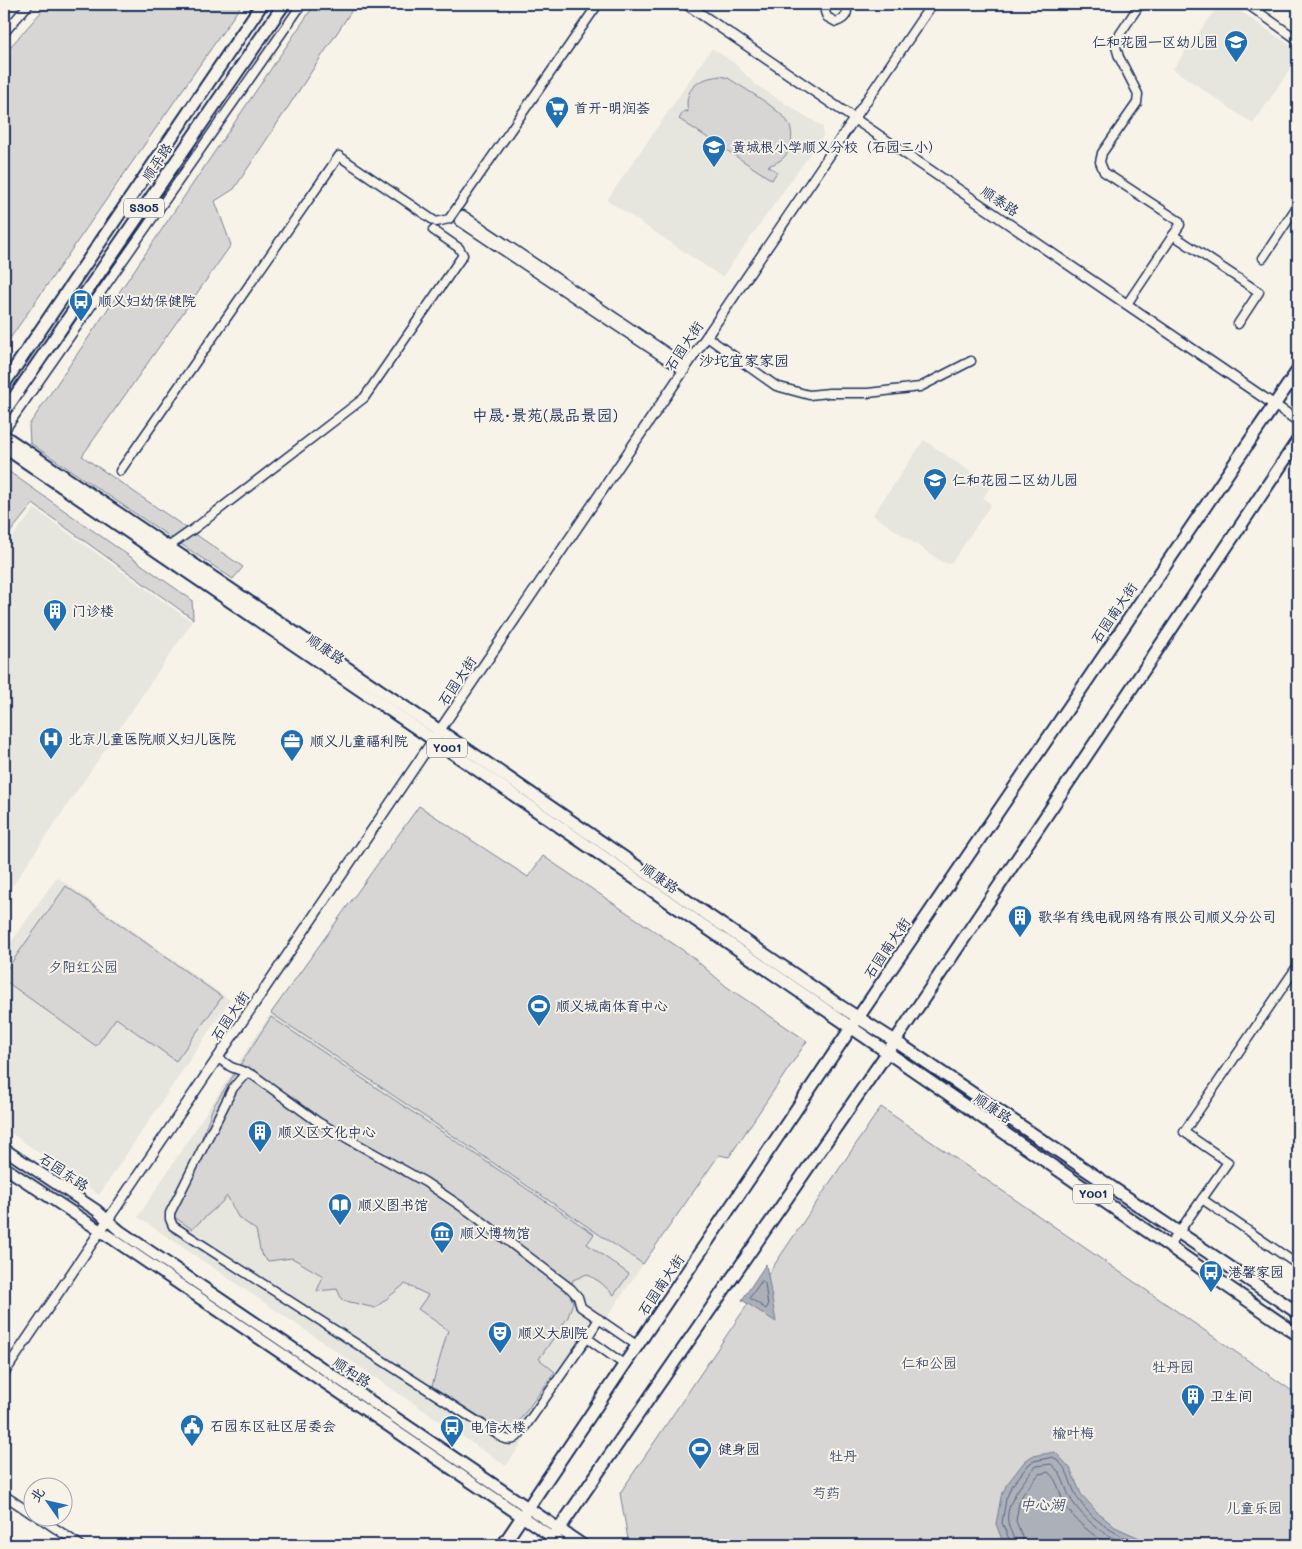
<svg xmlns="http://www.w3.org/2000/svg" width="1302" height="1549" viewBox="0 0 1302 1549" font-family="Mali,'LXGW WenKai TC',sans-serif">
	<rect width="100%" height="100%" fill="#f7f3e8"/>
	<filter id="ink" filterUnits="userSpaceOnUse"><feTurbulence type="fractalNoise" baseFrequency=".02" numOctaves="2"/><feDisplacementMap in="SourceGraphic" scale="10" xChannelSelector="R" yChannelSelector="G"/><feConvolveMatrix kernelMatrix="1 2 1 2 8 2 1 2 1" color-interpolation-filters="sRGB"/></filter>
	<g filter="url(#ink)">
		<!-- built -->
		<g fill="#e6e5de">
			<polygon points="1219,4 1230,4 1298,51 1298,57 1253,124 1173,69"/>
			<polygon points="712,48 734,63 756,85 823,127 823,136 722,277 607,200"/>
			<polygon points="924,440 991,486 983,498 991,504 953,561 949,564 942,562 873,515"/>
			<polygon points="35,509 192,622 4,898 4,547"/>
			<polygon points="57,877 230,1000 99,1195 4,1128 4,952"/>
			<polygon points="271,1013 643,1264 506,1466 138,1217"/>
		</g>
		<!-- green -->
		<g fill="#d7d6d4" stroke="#798299">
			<polygon points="48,4 242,4 4,347 4,54"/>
			<polygon points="315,4 356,4 234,189 215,201 231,245 82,456 243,567 233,579 30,443 29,425"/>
			<path d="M721,76L728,78C743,88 781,109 789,124C792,130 792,137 791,143C789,156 780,162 768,166L777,172L772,180L679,119L684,111L688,112C683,88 699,78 721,76Z"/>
			<polygon points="8,471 192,600 193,619 33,504 4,540 4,473"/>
			<polygon points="419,806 528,877 543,856 690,955 727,987 807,1041 729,1157 719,1155 643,1264 271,1013"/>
			<polygon points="66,886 222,997 176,1061 116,1018 96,1046 4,980 4,973"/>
			<polygon points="271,1017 594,1234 587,1244 629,1274 614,1295 600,1282 587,1274 573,1280 569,1293 573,1302 568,1317 539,1359 555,1372 511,1432 504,1432 432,1386 448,1330 418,1309 428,1295 405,1284 375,1308 342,1300 337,1289 317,1291 323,1276 292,1258 268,1261 261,1254 256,1230 238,1217 227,1196 221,1203 192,1229 174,1217 213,1107"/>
			<polygon points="881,1107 1298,1395 1298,1545 629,1545 620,1493"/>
		</g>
		<!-- water -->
		<g fill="#acb0b9" stroke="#727c95">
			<polygon points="766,1264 776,1322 742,1300"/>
			<polygon points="1055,1452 1070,1468 1081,1494 1096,1511 1115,1527 1155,1545 1004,1545 996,1524 1001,1497 1007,1484 1025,1461 1032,1456"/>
		</g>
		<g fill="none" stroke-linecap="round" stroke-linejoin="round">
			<!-- shore -->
			<g stroke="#556382" stroke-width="1">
				<polygon points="762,1281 765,1283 768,1306 766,1309 750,1298"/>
				<path d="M1009,1545V1539L1002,1523L1006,1499L1011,1487L1029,1464L1034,1461L1053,1457C1071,1470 1068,1481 1077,1497C1091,1521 1119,1537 1144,1545"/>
				<path d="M1015,1545C1015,1537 1009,1531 1008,1522C1005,1503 1023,1483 1033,1469L1037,1466L1051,1464C1064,1474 1064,1488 1072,1501C1085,1521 1106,1536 1127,1545"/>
				<path d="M1023,1545L1022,1536L1016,1521L1019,1503L1023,1494L1039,1474L1048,1472C1058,1480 1059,1492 1064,1503C1073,1520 1093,1536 1110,1545"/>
			</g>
			<!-- minor casing -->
			<g stroke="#1b2f5e" stroke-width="11">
				<g id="minor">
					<path d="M827,4L825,12L827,17L836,22C845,19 850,13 845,4"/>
					<polyline points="1247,4 1298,40"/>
					<polyline points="4,33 29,4"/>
					<polyline points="1173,235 1259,292 1238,324"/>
					<polyline points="1263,258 1298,205"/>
					<polyline points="1127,304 1180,225 1179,221 1104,172 1100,162 1102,153 1137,103 1138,94 1119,57 1116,47 1120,34 1140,4"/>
					<polyline points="707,337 776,386 809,395 829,393 868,393 920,387 971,361"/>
					<polyline points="684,371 459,221 463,215 687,366"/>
					<polyline points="4,431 302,4"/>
					<polyline points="120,471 339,156 436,222 449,219 598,4"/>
					<polyline points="168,547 195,528 364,398 463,255 459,248 433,230"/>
					<polyline points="218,1058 231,1067 253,1075 318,1122 425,1182 471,1213 571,1289 578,1297 581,1307 638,1346"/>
					<path d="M247,1072L233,1088L170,1213V1219L173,1226L503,1438C512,1442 516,1439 522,1431L587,1338L625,1365"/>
					<polyline points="1202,1199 1298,1265"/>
					<polyline points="1169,1246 1228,1162 1184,1132 1298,965"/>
					<polyline points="587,1338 599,1319"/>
					<polyline points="4,1495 32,1514"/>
					<polyline points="37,1516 80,1545"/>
				</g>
			</g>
			<!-- tertiary casing -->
			<g stroke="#1b2f5e" stroke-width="12">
				<g id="tertiary">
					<polyline points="686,4 1298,421"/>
					<polyline points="4,1373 932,4"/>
				</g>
			</g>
			<!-- secondary casing -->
			<g stroke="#1b2f5e" stroke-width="14">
				<g id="secondary">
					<polyline points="4,1149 96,1210 120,1231 583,1545"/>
					<polyline points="4,1167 114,1240 564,1545"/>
				</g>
			</g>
			<!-- primary casing -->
			<g stroke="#1b2f5e" stroke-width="15">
				<g id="primary">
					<polyline points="4,384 262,4"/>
					<polyline points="4,412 284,4"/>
					<polyline points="4,436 440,731 840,1006 895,1041 1298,1313"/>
					<polyline points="4,447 434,740 1298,1335"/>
					<polyline points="503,1545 851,1028 1298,370"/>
					<polyline points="548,1545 887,1053 1298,440"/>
				</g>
			</g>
			<!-- minor -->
			<use href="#minor" stroke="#f7f3e8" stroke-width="8"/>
			<!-- tertiary -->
			<use href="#tertiary" stroke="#f7f3e8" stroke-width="9"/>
			<!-- secondary -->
			<use href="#secondary" stroke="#f7f3e8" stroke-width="10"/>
			<!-- primary -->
			<use href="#primary" stroke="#f7f3e8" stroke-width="11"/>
		</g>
	</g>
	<!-- icons -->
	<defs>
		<g id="school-pin" transform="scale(1.25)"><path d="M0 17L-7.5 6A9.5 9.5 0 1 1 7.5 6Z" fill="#1f6fb2" stroke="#f7f3e8"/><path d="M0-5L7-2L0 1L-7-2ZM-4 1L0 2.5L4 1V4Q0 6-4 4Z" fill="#fff"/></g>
		<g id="supermarket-pin" transform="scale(1.25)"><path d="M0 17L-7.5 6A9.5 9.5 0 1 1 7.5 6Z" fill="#1f6fb2" stroke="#f7f3e8"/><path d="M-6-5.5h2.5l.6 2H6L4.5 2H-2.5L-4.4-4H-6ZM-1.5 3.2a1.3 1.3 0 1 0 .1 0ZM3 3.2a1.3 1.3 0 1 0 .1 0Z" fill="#fff"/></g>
		<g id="bus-pin" transform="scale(1.25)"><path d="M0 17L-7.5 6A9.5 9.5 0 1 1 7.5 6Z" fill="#1f6fb2" stroke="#f7f3e8"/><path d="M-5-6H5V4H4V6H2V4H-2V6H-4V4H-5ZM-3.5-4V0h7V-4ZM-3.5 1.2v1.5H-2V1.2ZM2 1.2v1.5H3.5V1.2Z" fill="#fff"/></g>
		<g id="building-pin" transform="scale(1.25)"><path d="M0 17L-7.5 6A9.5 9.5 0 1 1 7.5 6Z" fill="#1f6fb2" stroke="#f7f3e8"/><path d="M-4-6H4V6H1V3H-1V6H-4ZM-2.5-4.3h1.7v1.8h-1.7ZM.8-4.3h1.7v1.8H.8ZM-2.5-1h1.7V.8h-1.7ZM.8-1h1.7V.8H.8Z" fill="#fff"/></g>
		<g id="hospital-pin" transform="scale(1.25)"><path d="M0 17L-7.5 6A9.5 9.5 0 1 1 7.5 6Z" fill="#1f6fb2" stroke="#f7f3e8"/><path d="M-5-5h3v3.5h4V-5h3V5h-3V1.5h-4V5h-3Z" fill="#fff"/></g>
		<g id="office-pin" transform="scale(1.25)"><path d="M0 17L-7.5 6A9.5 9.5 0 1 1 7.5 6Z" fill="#1f6fb2" stroke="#f7f3e8"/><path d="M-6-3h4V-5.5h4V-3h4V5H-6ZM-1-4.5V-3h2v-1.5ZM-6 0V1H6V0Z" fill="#fff"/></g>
		<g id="stadium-pin" transform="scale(1.25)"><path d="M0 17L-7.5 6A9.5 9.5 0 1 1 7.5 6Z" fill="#1f6fb2" stroke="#f7f3e8"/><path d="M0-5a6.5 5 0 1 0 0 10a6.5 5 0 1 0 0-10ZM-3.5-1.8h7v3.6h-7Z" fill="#fff"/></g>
		<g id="library-pin" transform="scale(1.25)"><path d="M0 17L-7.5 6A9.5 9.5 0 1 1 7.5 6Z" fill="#1f6fb2" stroke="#f7f3e8"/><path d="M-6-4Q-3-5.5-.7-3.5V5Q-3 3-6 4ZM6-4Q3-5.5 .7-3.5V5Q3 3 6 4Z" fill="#fff"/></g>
		<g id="museum-pin" transform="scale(1.25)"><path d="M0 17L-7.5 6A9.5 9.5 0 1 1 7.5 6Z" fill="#1f6fb2" stroke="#f7f3e8"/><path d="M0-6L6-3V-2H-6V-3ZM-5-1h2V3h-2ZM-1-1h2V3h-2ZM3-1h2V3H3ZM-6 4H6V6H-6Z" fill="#fff"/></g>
		<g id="theatre-pin" transform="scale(1.25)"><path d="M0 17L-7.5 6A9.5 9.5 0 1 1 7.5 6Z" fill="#1f6fb2" stroke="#f7f3e8"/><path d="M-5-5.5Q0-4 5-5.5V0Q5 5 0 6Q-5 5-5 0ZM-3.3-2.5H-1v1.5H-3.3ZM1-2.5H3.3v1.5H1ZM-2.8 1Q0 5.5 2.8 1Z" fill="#fff"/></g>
		<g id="civic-pin" transform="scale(1.25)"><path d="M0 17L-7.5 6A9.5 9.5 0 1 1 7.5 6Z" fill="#1f6fb2" stroke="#f7f3e8"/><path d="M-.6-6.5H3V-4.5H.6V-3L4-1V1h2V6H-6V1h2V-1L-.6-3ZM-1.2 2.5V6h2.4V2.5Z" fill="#fff"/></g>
	</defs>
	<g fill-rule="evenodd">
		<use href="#school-pin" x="1236" y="42"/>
		<use href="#supermarket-pin" x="557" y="108"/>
		<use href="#school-pin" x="714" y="147"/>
		<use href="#bus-pin" x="81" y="301"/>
		<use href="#school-pin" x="935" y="480"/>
		<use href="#building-pin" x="55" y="611"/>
		<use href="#hospital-pin" x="51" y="739"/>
		<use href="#office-pin" x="292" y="741"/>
		<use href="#building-pin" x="1020" y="917"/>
		<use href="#stadium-pin" x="539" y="1006"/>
		<use href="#building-pin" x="260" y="1132"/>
		<use href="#library-pin" x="340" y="1205"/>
		<use href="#museum-pin" x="442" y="1233"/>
		<use href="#bus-pin" x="1211" y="1272"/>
		<use href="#theatre-pin" x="500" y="1333"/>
		<use href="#building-pin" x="1193" y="1396"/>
		<use href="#civic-pin" x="192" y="1426"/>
		<use href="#bus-pin" x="452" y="1427"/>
		<use href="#stadium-pin" x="700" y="1449"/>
	</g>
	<g text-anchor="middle" stroke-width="4" stroke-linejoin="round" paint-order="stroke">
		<!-- shield labels -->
		<g fill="#f7f3e8" stroke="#5d6a87" stroke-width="1">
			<rect x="124" y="198.5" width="40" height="19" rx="4"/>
			<rect x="427" y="738.5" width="40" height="19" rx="4"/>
			<rect x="1073" y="1184.5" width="40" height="19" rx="4"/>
		</g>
		<g font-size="12" font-weight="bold" fill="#1b2f5e">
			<text x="144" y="212">S305</text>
			<text x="447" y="752">Y001</text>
			<text x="1093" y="1198">Y001</text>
		</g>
		<!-- poi labels -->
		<g font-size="14" fill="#1b2f5e" stroke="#f7f3e8" text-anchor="start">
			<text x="1218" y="47" text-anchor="end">仁和花园一区幼儿园</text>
			<text x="574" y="113">首开-明润荟</text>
			<text x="732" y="152">黄城根小学顺义分校（石园二小）</text>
			<text x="98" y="306">顺义妇幼保健院</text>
			<text x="952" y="485">仁和花园二区幼儿园</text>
			<text x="72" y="616">门诊楼</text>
			<text x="68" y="744">北京儿童医院顺义妇儿医院</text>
			<text x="310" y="746">顺义儿童福利院</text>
			<text x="1038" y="922">歌华有线电视网络有限公司顺义分公司</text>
			<text x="556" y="1011">顺义城南体育中心</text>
			<text x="278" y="1137">顺义区文化中心</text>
			<text x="358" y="1210">顺义图书馆</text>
			<text x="460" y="1238">顺义博物馆</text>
			<text x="1228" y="1277">港馨家园</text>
			<text x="518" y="1338">顺义大剧院</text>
			<text x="1210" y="1401">卫生间</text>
			<text x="210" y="1431">石园东区社区居委会</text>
			<text x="470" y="1432">电信大楼</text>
			<text x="718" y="1454">健身园</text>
		</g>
		<!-- street labels -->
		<g font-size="14" fill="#1b2f5e" stroke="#f7f3e8">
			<text transform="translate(157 162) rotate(-56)" y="5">顺平路</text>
			<text transform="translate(1000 201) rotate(34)" y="5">顺泰路</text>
			<text transform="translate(684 346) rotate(-56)" y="5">石园大街</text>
			<text transform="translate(1114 613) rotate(-56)" y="5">石园南大街</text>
			<text transform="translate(326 649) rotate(34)" y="5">顺康路</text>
			<text transform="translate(457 681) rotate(-56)" y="5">石园大街</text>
			<text transform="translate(660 878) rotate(35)" y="5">顺康路</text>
			<text transform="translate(887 948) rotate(-56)" y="5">石园南大街</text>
			<text transform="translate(230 1016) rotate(-56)" y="5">石园大街</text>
			<text transform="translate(993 1108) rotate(34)" y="5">顺康路</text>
			<text transform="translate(64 1172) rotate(34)" y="5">石园东路</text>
			<text transform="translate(661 1285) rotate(-56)" y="5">石园南大街</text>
			<text transform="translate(352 1372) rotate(34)" y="5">顺和路</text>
		</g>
		<!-- park labels -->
		<g font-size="14" fill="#415076" stroke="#f7f3e8">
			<text x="83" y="972">夕阳红公园</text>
			<text x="929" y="1368">仁和公园</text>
			<text x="1173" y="1372">牡丹园</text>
			<text x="1073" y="1438">榆叶梅</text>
			<text x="843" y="1461">牡丹</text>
			<text x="826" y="1498">芍药</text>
			<text x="1254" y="1513">儿童乐园</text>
		</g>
		<!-- neighbourhood labels -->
		<g font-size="15" fill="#1b2f5e" stroke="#f7f3e8">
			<text x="744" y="366">沙坨宜家家园</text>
		</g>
		<!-- water labels -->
		<g font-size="15" font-style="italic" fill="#465679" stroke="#f7f3e8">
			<text x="1042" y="1510">中心湖</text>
		</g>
		<!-- quarter labels -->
		<g font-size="16" fill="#1b2f5e" stroke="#f7f3e8">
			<text x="545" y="421">中晟·景苑(晟品景园)</text>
		</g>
	</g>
	<!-- margin -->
	<rect width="1302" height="1549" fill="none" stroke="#f7f3e8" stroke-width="20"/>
	<rect x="10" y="10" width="1282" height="1529" fill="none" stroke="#1b2f5e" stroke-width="2" filter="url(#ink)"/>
	<!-- north arrow -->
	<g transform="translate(48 1502) rotate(304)"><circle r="24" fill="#f7f3e8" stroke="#9fa5b1"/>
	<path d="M0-4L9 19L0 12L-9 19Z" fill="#1f6fb2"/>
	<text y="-8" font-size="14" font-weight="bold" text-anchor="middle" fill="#1b2f5e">北</text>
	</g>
</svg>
